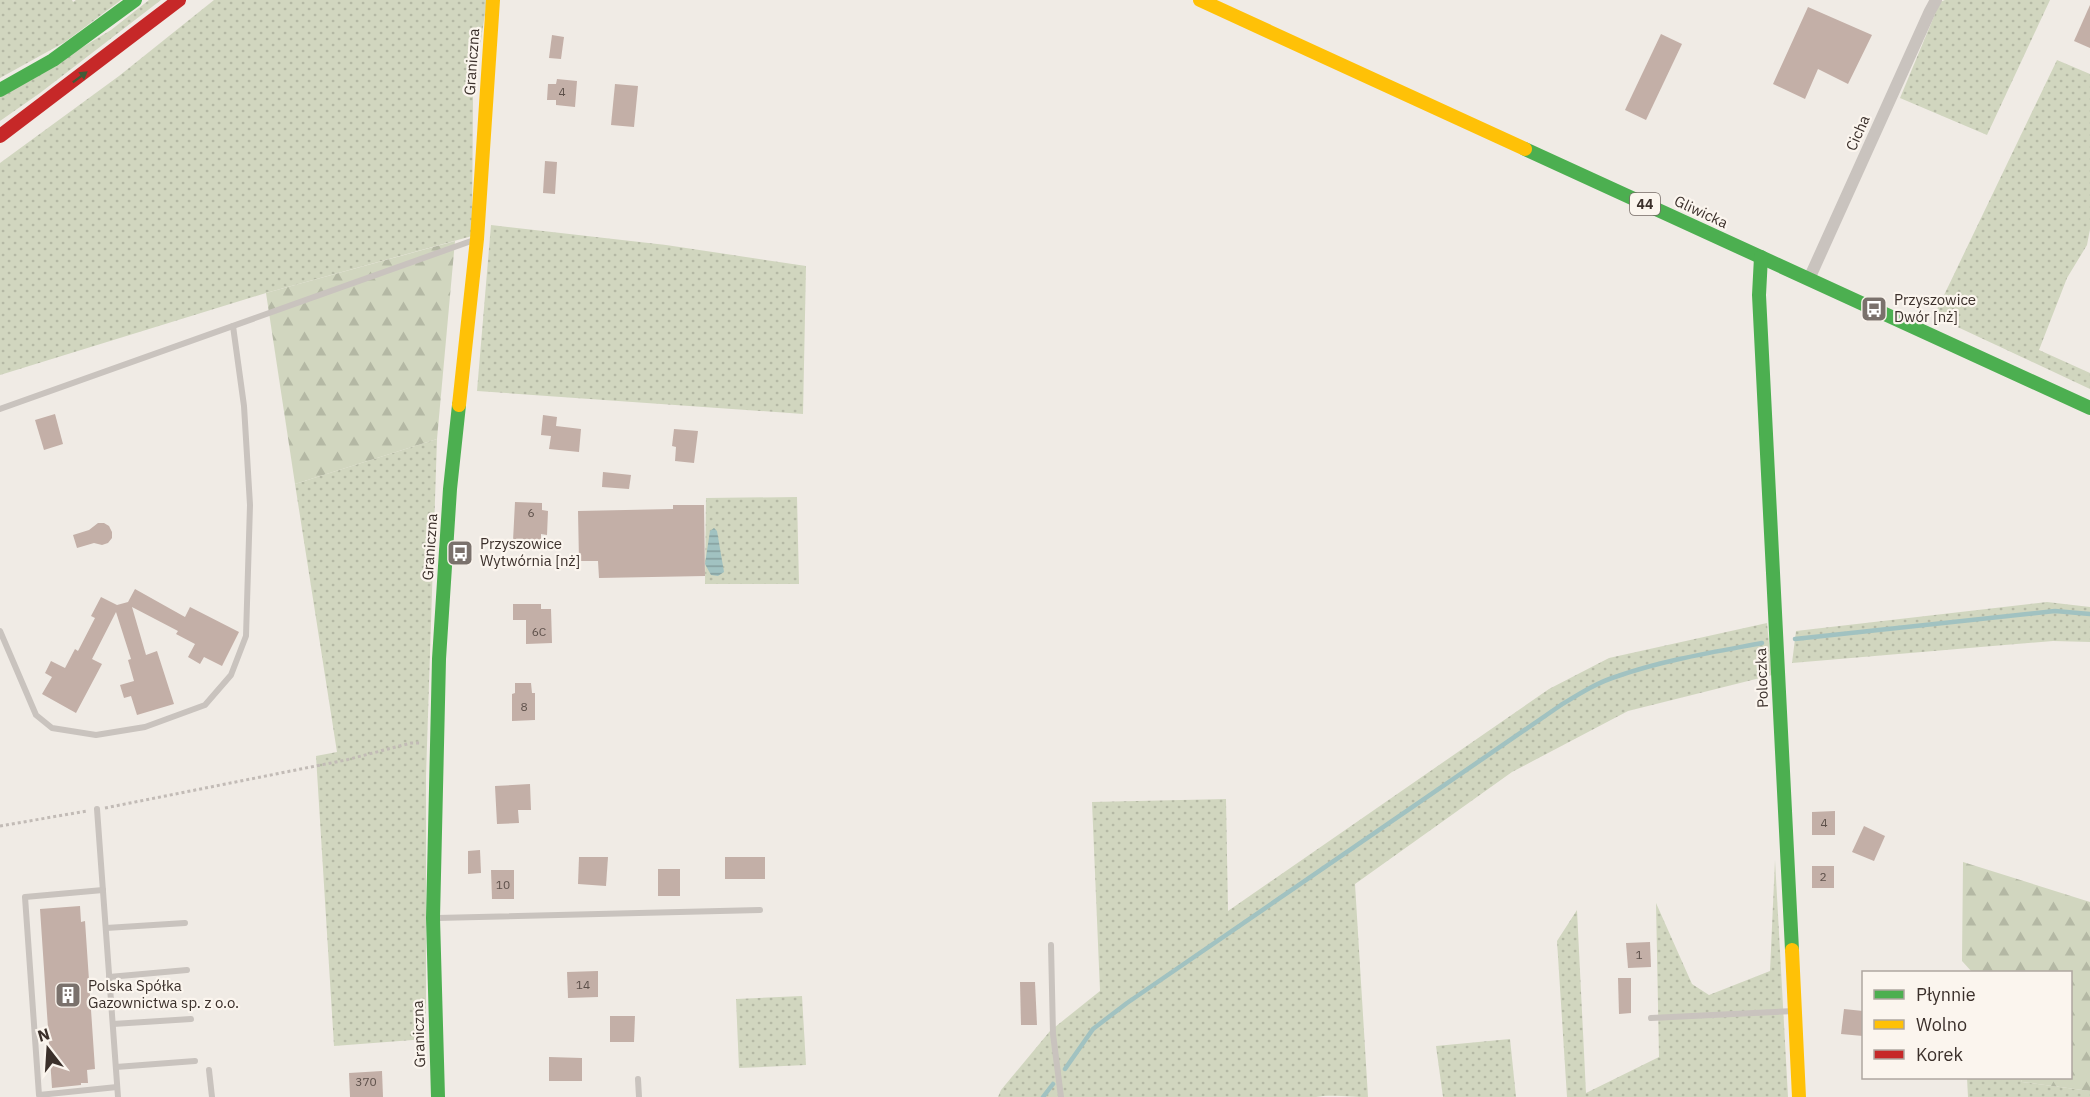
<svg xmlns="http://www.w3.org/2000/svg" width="2090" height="1097" viewBox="0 0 2090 1097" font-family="'IBM Plex Sans',sans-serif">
	<defs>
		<pattern id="grass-dots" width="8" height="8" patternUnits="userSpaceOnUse" patternTransform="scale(1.5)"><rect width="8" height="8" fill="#d1d6bf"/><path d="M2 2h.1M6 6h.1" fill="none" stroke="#b4b8a4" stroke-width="1.8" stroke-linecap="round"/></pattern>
		<pattern id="forest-firs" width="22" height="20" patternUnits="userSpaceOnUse" patternTransform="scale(1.5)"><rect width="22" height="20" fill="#d1d6bf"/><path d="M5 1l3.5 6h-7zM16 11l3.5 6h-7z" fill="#b4b8a4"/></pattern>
		<pattern id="water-rules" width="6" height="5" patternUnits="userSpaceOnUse" patternTransform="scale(1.5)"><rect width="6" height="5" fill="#a1c2c1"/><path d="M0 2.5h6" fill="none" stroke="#849e9d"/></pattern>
	</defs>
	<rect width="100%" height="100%" fill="#f0ebe5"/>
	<!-- grass -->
	<g fill="url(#grass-dots)">
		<polygon points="0,0 72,0 73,2 76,0 121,0 65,42 0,78"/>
		<polygon points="149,0 161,0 40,93 0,121 0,97 111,30"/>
		<polygon points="214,0 487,0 473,94 472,236 266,293 0,375 0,163 119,76"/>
		<polygon points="1945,0 2050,0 1987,135 1900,98 1940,2"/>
		<polygon points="2057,60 2090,74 2090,229 2087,245 2067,278 2039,350 2090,373 2090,389 1934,316"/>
		<polygon points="491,225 666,245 806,266 803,414 477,391"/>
		<polygon points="437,439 426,776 426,1039 334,1046 316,756 337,752 295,484"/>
		<polygon points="797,497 799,584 705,584 706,498"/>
		<polygon points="2047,602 2090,607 2090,642 2053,641 1792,663 1796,631"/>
		<path d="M1767,623L1772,675L1628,711L1512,772L1355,884L1368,1097C1354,1097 1328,1094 1316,1097H998L1001,1090L1050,1031L1100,991L1092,802L1226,799L1228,911L1549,689L1609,658Z"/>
		<polygon points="1775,860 1788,1097 1567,1097 1557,941 1577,910 1586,1093 1659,1057 1656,903 1692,984 1709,995 1770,971"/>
		<polygon points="802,996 806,1065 739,1068 736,999"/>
		<polygon points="1510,1039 1516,1097 1443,1097 1436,1046"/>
		<polygon points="1967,1078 2020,1078 2022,1082 2090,1091 2090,1097 1968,1097"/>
	</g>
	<!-- forest -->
	<g fill="url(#forest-firs)">
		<polygon points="455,241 437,439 295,484 266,293"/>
		<polygon points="1963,862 2090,902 2090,1091 2022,1082 2020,1078 2070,1078 2070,972 1972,972 1962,961"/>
	</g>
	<!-- water -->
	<polygon fill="url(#water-rules)" points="714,528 717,531 724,572 718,576 711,575 705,564 710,531"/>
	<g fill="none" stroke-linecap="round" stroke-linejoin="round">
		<!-- stream -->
		<g stroke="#a1c2c1" stroke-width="4.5">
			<polyline points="1795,639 2055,611 2090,614"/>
			<path d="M1065,1069L1093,1029L1127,1003L1561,705C1579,694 1598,682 1618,676C1664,660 1714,652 1762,643"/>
			<polyline points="1043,1097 1053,1084"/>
		</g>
	</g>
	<!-- building -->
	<g fill="#c3afa7">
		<polygon points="2090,5 2090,48 2074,41"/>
		<polygon points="1808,7 1872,35 1848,84 1818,69 1805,99 1773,84"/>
		<polygon points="1661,34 1682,44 1646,120 1625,110"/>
		<polygon points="552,35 564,37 561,59 549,58"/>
		<polygon points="557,79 577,81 575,107 556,105 556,100 547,100 548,84 556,84"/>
		<polygon points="615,84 638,86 634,127 611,125"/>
		<polygon points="545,161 557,162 555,194 543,193"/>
		<polygon points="55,414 63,444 44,450 35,420"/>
		<polygon points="543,415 557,417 556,426 581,429 579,452 549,449 551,436 541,435"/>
		<polygon points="674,429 698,431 694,463 675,461 676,447 672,446"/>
		<polygon points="603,472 631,475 629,489 602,487"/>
		<polygon points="515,502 542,503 542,510 548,511 547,535 541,534 541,542 513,541"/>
		<polygon points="673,505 704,505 705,576 599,578 598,561 579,561 578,511 673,509"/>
		<polygon points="98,523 104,523 109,526 112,532 112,538 108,543 102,545 94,543 77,548 73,535 89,530"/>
		<polygon points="135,589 185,617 190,607 239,632 222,666 204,657 200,664 188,657 195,644 176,634 178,631 132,607 146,655 157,651 174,704 137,715 131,696 124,698 120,685 134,681 128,660 131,659 116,612 92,659 102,664 76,713 42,694 52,677 45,673 51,661 65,668 75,649 78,651 95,618 91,616 101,597 117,605 128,602"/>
		<polygon points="513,604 541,604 541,609 551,609 552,643 526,644 526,620 513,620"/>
		<polygon points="515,683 531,683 532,693 535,693 535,720 512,721 512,694 515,693"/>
		<polygon points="530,784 531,810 518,810 519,823 497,824 495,786"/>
		<polygon points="1835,811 1835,835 1812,835 1812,812"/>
		<polygon points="1864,826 1885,836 1874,861 1852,852"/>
		<polygon points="480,850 481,873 468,874 468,851"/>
		<polygon points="579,857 608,857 606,886 578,884"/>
		<rect x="725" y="857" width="40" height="22"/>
		<rect x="1812" y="866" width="22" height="22"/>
		<rect x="658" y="869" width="22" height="27"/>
		<polygon points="491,870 514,870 514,899 492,899"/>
		<polygon points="80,906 81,922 85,921 95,1069 87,1070 88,1083 81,1083 81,1085 52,1088 40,909"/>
		<polygon points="1650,942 1651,967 1628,968 1626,943"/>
		<polygon points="598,971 598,997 568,998 567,972"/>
		<polygon points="1618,978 1631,978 1631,1013 1619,1014"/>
		<polygon points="1020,982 1035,982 1037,1025 1021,1025"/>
		<polygon points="1844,1009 1863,1011 1863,1036 1841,1034"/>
		<polygon points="610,1016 635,1016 634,1042 610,1042"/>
		<polygon points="549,1057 582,1058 582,1081 549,1081"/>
		<polygon points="382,1071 383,1097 350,1097 349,1073"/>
	</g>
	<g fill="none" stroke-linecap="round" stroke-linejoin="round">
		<!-- path -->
		<g stroke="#c2bbb6" stroke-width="3" stroke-dasharray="3 3" stroke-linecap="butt">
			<polyline points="105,808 346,760 411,743 422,743"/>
			<polyline points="0,826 87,811"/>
		</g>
		<!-- lane -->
		<g stroke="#c9c3be" stroke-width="6">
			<polyline points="0,409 474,240"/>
			<polyline points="0,631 36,715 52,728 96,735 145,727 205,705 231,675 246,636 250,505 244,406 233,326"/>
			<polyline points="97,809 118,1097"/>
			<polyline points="103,890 25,897 39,1095 117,1087"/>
			<polyline points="437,918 760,910"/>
			<polyline points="106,928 185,923"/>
			<polyline points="1051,945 1053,1034 1061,1097"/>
			<polyline points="109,977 187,970"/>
			<polyline points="1651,1018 1794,1011"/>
			<polyline points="113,1024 191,1019"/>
			<polyline points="116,1067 195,1061"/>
			<polyline points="209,1070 212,1097"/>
			<polyline points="638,1079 639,1097"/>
		</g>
		<!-- street -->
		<polyline stroke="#c9c3be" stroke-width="12" points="1809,279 1930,11 1936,0"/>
		<!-- fast -->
		<g stroke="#4caf50" stroke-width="14">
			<polyline points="0,90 53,60 135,0"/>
			<polyline points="1525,149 2090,408"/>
			<polyline points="1761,257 1759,295 1792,950"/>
			<polyline points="438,1097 433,918 439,659 450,489 459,405"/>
		</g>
		<!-- slow -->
		<g stroke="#ffc107" stroke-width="14">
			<polyline points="1200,0 1525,149"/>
			<polyline points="459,405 477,239 493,0"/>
			<polyline points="1792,950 1799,1097"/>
		</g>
		<!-- jam -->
		<polyline stroke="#c62828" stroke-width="14" points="0,136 179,0"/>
	</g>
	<!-- one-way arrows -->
	<defs><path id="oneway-solid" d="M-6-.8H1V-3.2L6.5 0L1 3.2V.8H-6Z" transform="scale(1.5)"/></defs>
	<use fill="#415c38" href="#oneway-solid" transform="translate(80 77) rotate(-37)"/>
	<!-- icons -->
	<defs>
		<g id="bus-square" transform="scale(1.35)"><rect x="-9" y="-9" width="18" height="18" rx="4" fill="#7a716c" stroke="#fbf5ee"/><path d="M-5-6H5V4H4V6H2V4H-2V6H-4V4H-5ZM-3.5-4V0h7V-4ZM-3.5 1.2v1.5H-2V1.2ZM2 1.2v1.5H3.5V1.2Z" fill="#fff"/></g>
		<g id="building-square" transform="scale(1.35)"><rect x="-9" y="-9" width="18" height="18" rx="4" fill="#7a716c" stroke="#fbf5ee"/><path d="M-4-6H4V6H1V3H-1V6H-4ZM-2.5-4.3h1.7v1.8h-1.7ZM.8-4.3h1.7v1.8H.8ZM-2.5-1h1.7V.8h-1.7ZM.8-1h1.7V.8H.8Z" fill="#fff"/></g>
	</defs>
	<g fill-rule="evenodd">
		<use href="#bus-square" x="1874" y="309"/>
		<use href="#bus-square" x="460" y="553"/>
		<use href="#building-square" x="68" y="995"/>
	</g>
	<g text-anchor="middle" stroke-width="4.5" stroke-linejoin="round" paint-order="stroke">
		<!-- number labels -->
		<g font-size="12" fill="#5d504a">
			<text x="562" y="96">4</text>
			<text x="531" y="517">6</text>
			<text x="539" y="636">6C</text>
			<text x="524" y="711">8</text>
			<text x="1824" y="827">4</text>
			<text x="1823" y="881">2</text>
			<text x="503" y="889">10</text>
			<text x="1639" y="959">1</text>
			<text x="583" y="989">14</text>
			<text x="366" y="1086">370</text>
		</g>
		<!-- shield labels -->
		<rect fill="#fbf5ee" stroke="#756b66" stroke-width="1.5" x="1630" y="193" width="30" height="22" rx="4.5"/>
		<g font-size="14" font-weight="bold" fill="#3b302b">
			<text x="1645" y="209">44</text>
		</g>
		<!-- street labels -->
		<g font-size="15" fill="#3b302b" stroke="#fbf5ee">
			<text transform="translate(472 62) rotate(-86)" y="5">Graniczna</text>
			<text transform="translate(1858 133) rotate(-66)" y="5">Cicha</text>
			<text transform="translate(1701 212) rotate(25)" y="5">Gliwicka</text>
			<text transform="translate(430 547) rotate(-86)" y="5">Graniczna</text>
			<text transform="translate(1762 678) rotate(-92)" y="5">Poloczka</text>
			<text transform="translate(419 1034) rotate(-92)" y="5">Graniczna</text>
		</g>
		<!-- poi labels -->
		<g font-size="15" fill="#3b302b" stroke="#fbf5ee" text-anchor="start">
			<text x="1894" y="305">Przyszowice<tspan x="1894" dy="17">Dwór [nż]</tspan></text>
			<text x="480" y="549">Przyszowice<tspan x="480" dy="17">Wytwórnia [nż]</tspan></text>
			<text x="88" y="991">Polska Spółka<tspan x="88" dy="17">Gazownictwa sp. z o.o.</tspan></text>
		</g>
	</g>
	<!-- legend -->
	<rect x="1862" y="971" width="210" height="108" fill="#fbf5ee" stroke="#aea6a0" stroke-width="1.5"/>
	<rect x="1874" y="990" width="30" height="9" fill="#4caf50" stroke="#aea6a0" stroke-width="1.5"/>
	<text x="1916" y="1001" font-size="18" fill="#3b302b">Płynnie</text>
	<rect x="1874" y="1020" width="30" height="9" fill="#ffc107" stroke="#aea6a0" stroke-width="1.5"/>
	<text x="1916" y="1031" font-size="18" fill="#3b302b">Wolno</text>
	<rect x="1874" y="1050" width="30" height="9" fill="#c62828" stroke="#aea6a0" stroke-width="1.5"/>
	<text x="1916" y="1061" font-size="18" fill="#3b302b">Korek</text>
	<!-- north arrow -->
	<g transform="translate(48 1049) rotate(343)" stroke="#fbf5ee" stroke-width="4.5" paint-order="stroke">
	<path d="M0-4.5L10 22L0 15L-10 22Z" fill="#3b302b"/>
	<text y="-9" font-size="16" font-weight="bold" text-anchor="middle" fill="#3b302b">N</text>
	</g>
</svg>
